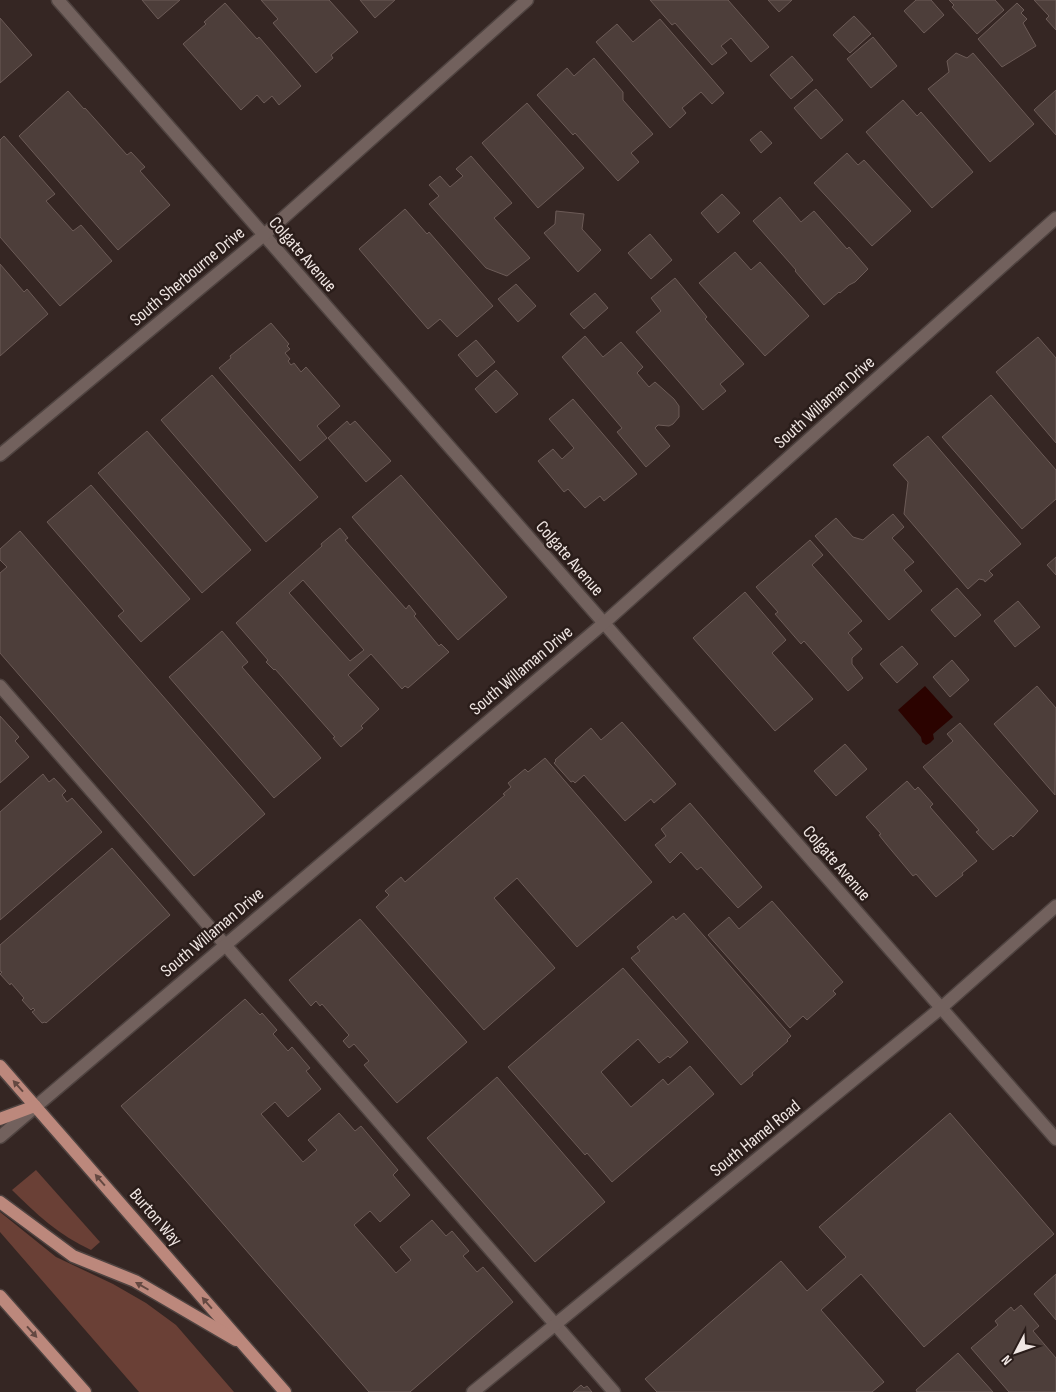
<svg xmlns="http://www.w3.org/2000/svg" width="1056" height="1392" viewBox="0 0 1056 1392" font-family="'Sofia Sans Condensed',sans-serif">
	<rect width="100%" height="100%" fill="#352623"/>
	<!-- green -->
	<g fill="#6a4036">
		<path d="M36,1170L100,1242L91,1250C60,1236 35,1213 12,1190Z"/>
		<polygon points="0,1212 56,1257 113,1284 146,1303 176,1325 234,1392 139,1392 0,1232"/>
	</g>
	<!-- water -->
	<polygon fill="#2b0300" points="925,686 953,717 933,734 934,739 930,743 926,745 922,742 921,737 898,710"/>
	<!-- building -->
	<g fill="#4d3e3a" stroke="#6c5b57" fill-rule="evenodd">
		<polygon points="142,0 180,0 158,19"/>
		<polygon points="261,0 329,0 358,32 331,55 333,58 316,73 273,23 278,19"/>
		<polygon points="360,0 395,0 375,18"/>
		<polygon points="650,0 728,0 769,47 751,62 731,38 721,46 727,53 712,65 675,23 672,25"/>
		<polygon points="768,0 792,0 779,12"/>
		<polygon points="916,0 931,0 944,15 924,33 904,11"/>
		<polygon points="949,0 995,0 1004,10 977,34 952,7 954,5"/>
		<polygon points="1034,0 1056,0 1056,30 1046,19 1049,16"/>
		<polygon points="225,3 257,39 259,37 301,86 279,105 272,96 264,103 257,95 241,110 183,44 206,24 204,22"/>
		<polygon points="1017,3 1024,10 1021,13 1027,19 1023,23 1036,46 1002,67 978,39"/>
		<polygon points="854,16 871,34 850,53 833,35"/>
		<polygon points="0,18 32,55 0,83"/>
		<polygon points="660,19 724,93 712,104 701,92 682,108 686,113 670,128 596,42 617,24 633,42"/>
		<polygon points="873,37 897,66 871,88 847,59"/>
		<polygon points="956,53 967,58 973,53 1034,124 990,162 928,89 949,72 947,61"/>
		<polygon points="792,56 813,80 791,99 770,75"/>
		<polygon points="594,58 623,92 623,100 653,134 631,153 639,162 618,181 575,133 573,135 537,95 567,68 574,76"/>
		<polygon points="816,89 843,120 821,139 794,108"/>
		<polygon points="1056,90 1056,135 1034,110"/>
		<polygon points="68,91 84,109 85,108 127,155 131,152 145,167 140,171 170,205 118,250 19,136"/>
		<polygon points="903,100 917,116 921,112 973,172 932,208 866,132"/>
		<polygon points="527,103 584,168 538,208 482,143"/>
		<polygon points="761,131 772,143 761,153 750,140"/>
		<polygon points="4,136 55,194 46,201 73,231 81,225 112,261 60,306 0,237 0,140"/>
		<polygon points="847,153 858,165 864,160 911,211 872,246 814,183"/>
		<polygon points="471,156 512,203 494,218 530,258 507,276 486,268 429,204 439,196 429,185 440,176 450,187 463,176 456,169"/>
		<polygon points="722,194 740,213 718,233 701,213"/>
		<polygon points="780,197 801,222 814,211 847,249 849,247 868,269 855,282 849,285 840,293 839,292 824,305 795,271 796,270 753,221"/>
		<polygon points="405,209 427,234 429,232 493,306 457,337 440,319 428,329 359,249"/>
		<polygon points="556,211 584,214 582,229 601,250 578,272 544,233 555,224"/>
		<polygon points="650,234 672,260 651,279 628,253"/>
		<polygon points="735,252 751,270 760,262 809,316 765,356 699,283"/>
		<polygon points="0,264 24,292 27,289 48,314 0,356"/>
		<polygon points="675,278 707,317 705,319 744,364 720,384 726,391 703,410 636,332 661,311 651,298"/>
		<polygon points="516,284 536,306 518,322 498,299"/>
		<polygon points="595,293 608,308 584,329 570,314"/>
		<polygon points="271,323 289,344 287,346 290,349 285,353 290,359 288,361 291,365 294,363 301,372 306,367 340,406 317,426 327,438 300,461 219,368 231,358 230,356"/>
		<polygon points="585,336 603,357 621,342 643,367 637,373 649,387 655,382 674,399 679,406 679,417 673,424 669,426 658,425 655,428 670,446 646,467 617,432 622,428 562,357"/>
		<polygon points="1038,337 1056,358 1056,443 996,372"/>
		<polygon points="476,340 495,362 477,377 458,355"/>
		<polygon points="496,370 518,394 496,413 475,389"/>
		<polygon points="212,375 318,497 266,542 161,420"/>
		<polygon points="991,395 1056,470 1056,499 1022,529 942,437"/>
		<polygon points="573,399 637,474 604,501 600,496 585,508 568,489 564,492 538,461 553,449 562,459 574,448 549,419"/>
		<polygon points="347,421 350,425 355,421 391,461 366,482 328,438"/>
		<polygon points="147,431 251,550 202,593 98,473"/>
		<polygon points="928,436 1021,544 989,571 993,575 985,582 984,580 979,579 968,589 904,514 908,482 893,465"/>
		<polygon points="401,475 507,597 458,640 352,517"/>
		<polygon points="91,485 190,599 141,642 118,616 124,611 47,522"/>
		<polygon points="893,514 904,527 892,538 914,562 904,570 922,591 889,620 815,536 836,518 853,537 863,540"/>
		<path d="M340,528L348,538L345,540L406,609L409,605L416,614L414,616L439,646L441,644L449,652L408,688L405,686L402,689L371,654L348,675L379,709L361,726L363,728L341,747L333,738L335,737L275,669L274,670L266,662L268,660L236,623L322,546L321,544ZM303,580L364,650L350,661L289,593Z"/>
		<polygon points="20,531 265,814 194,876 0,653 0,573 7,567 0,560 0,549"/>
		<polygon points="810,540 823,555 812,565 862,621 848,633 862,649 852,658 852,664 863,678 848,691 804,641 801,644 775,614 778,612 756,587"/>
		<polygon points="1056,557 1056,575 1047,565"/>
		<polygon points="957,588 981,615 955,637 931,610"/>
		<polygon points="745,592 786,640 772,653 813,699 775,731 693,638"/>
		<polygon points="1018,601 1040,627 1015,647 994,621"/>
		<polygon points="222,631 248,662 242,667 321,758 274,798 169,677"/>
		<polygon points="902,646 918,664 897,683 880,664"/>
		<polygon points="952,660 969,680 950,697 933,677"/>
		<polygon points="1037,686 1056,708 1055,795 994,724"/>
		<polygon points="0,716 19,737 15,741 29,757 0,783"/>
		<polygon points="622,722 676,784 654,803 651,799 625,821 584,775 575,783 573,781 571,782 554,763 556,761 555,760 591,728 601,740"/>
		<polygon points="960,723 1038,811 1013,837 1011,835 993,850 976,832 979,830 923,767 953,741 947,734"/>
		<polygon points="845,744 867,769 836,796 814,771"/>
		<polygon points="545,758 652,882 577,947 517,878 494,898 555,968 484,1030 376,907 389,895 385,891 401,877 405,882 505,795 503,794 511,787 508,783 525,769 528,772"/>
		<polygon points="43,774 49,782 54,778 66,791 62,795 67,802 72,798 102,832 0,920 0,812"/>
		<polygon points="907,781 915,790 918,787 933,804 930,807 977,861 962,873 963,875 936,897 916,874 913,876 887,845 879,835 881,834 866,817"/>
		<polygon points="690,803 762,887 738,908 701,867 697,870 681,852 670,863 655,845 666,836 661,829"/>
		<polygon points="112,848 170,915 46,1023 45,1022 42,1023 32,1012 35,1010 33,1008 31,1010 22,1000 24,998 11,983 10,985 0,974 2,972 0,971 0,945"/>
		<polygon points="772,901 843,982 833,991 836,994 807,1020 803,1016 790,1028 708,935 729,917 739,929"/>
		<polygon points="684,913 791,1036 787,1040 788,1041 752,1073 753,1075 741,1085 631,958 640,951 637,947 673,916 676,920"/>
		<polygon points="360,919 467,1042 397,1103 364,1065 369,1061 354,1044 349,1048 343,1041 349,1035 322,1004 320,1006 316,1001 311,1006 289,980"/>
		<polygon points="623,968 688,1042 670,1058 668,1056 659,1063 638,1039 601,1072 631,1107 663,1079 668,1085 690,1066 714,1094 612,1182 587,1153 585,1155 508,1067"/>
		<polygon points="245,999 260,1015 262,1013 277,1030 273,1034 288,1051 292,1047 310,1068 306,1071 321,1089 288,1117 275,1102 261,1114 303,1162 317,1150 308,1140 339,1113 355,1131 361,1126 398,1170 393,1175 410,1195 380,1222 370,1211 354,1225 396,1273 411,1260 400,1247 432,1220 446,1236 452,1231 469,1251 463,1256 477,1272 483,1267 513,1302 410,1392 369,1392 121,1106"/>
		<polygon points="497,1077 605,1202 535,1262 427,1138"/>
		<polygon points="950,1113 1054,1234 924,1347 861,1274 821,1310 884,1382 872,1392 657,1392 645,1379 781,1261 807,1291 846,1257 819,1227"/>
		<polygon points="1056,1274 1056,1320 1034,1294"/>
		<polygon points="1021,1305 1039,1326 1033,1331 1056,1358 1056,1392 1009,1392 971,1348 998,1325 995,1321 1011,1307 1014,1311"/>
		<polygon points="958,1353 993,1392 917,1392 916,1390"/>
		<polygon points="581,1385 584,1388 587,1386 592,1392 573,1392"/>
	</g>
	<g fill="none" stroke-linecap="round" stroke-linejoin="round">
		<!-- minor casing -->
		<g stroke="#4f4340" stroke-width="15">
			<g id="minor">
				<polyline points="58,0 1056,1139"/>
				<polyline points="0,455 264,235 527,0"/>
				<polyline points="0,686 614,1392"/>
				<polyline points="0,1137 604,623 1056,218"/>
				<polyline points="473,1392 941,1008 1056,906"/>
			</g>
		</g>
		<!-- major casing -->
		<g stroke="#4f4340" stroke-width="15">
			<g id="major">
				<polyline points="0,1066 285,1392"/>
				<polyline points="0,1119 35,1106"/>
				<polyline points="0,1202 73,1256 135,1281 236,1340"/>
				<polyline points="0,1296 85,1392"/>
			</g>
		</g>
		<!-- minor -->
		<use href="#minor" stroke="#72615d" stroke-width="12"/>
		<!-- major -->
		<use href="#major" stroke="#bc887c" stroke-width="12"/>
	</g>
	<!-- one-way arrows -->
	<defs><path id="oneway-solid" d="M-6-.8H1V-3.2L6.5 0L1 3.2V.8H-6Z" transform="scale(1.25)"/></defs>
	<g fill="#644841">
		<use href="#oneway-solid" transform="translate(18 1086) rotate(-132)"/>
		<use href="#oneway-solid" transform="translate(100 1180) rotate(-131)"/>
		<use href="#oneway-solid" transform="translate(142 1286) rotate(-150)"/>
		<use href="#oneway-solid" transform="translate(207 1303) rotate(-131)"/>
		<use href="#oneway-solid" transform="translate(32 1332) rotate(48)"/>
	</g>
	<g text-anchor="middle" stroke-width="5" stroke-linejoin="round" paint-order="stroke">
		<!-- street labels -->
		<g font-size="18" fill="#f0e6e3" stroke="#2a1d1a">
			<text transform="translate(303 254) rotate(49)" y="6">Colgate Avenue</text>
			<text transform="translate(187 276) rotate(-40)" y="6">South Sherbourne Drive</text>
			<text transform="translate(824 402) rotate(-42)" y="6">South Willaman Drive</text>
			<text transform="translate(570 558) rotate(49)" y="6">Colgate Avenue</text>
			<text transform="translate(521 670) rotate(-40)" y="6">South Willaman Drive</text>
			<text transform="translate(837 863) rotate(49)" y="6">Colgate Avenue</text>
			<text transform="translate(212 932) rotate(-40)" y="6">South Willaman Drive</text>
			<text transform="translate(755 1138) rotate(-39)" y="6">South Hamel Road</text>
			<text transform="translate(156 1217) rotate(49)" y="6">Burton Way</text>
		</g>
	</g>
	<!-- north arrow -->
	<g transform="translate(1016 1352) rotate(229)" stroke="#2a1d1a" stroke-width="4" paint-order="stroke">
	<path d="M0-4L9 19L0 12L-9 19Z" fill="#f0e6e3"/>
	<text y="-8" font-size="14" font-weight="bold" text-anchor="middle" fill="#f0e6e3">N</text>
	</g>
</svg>
